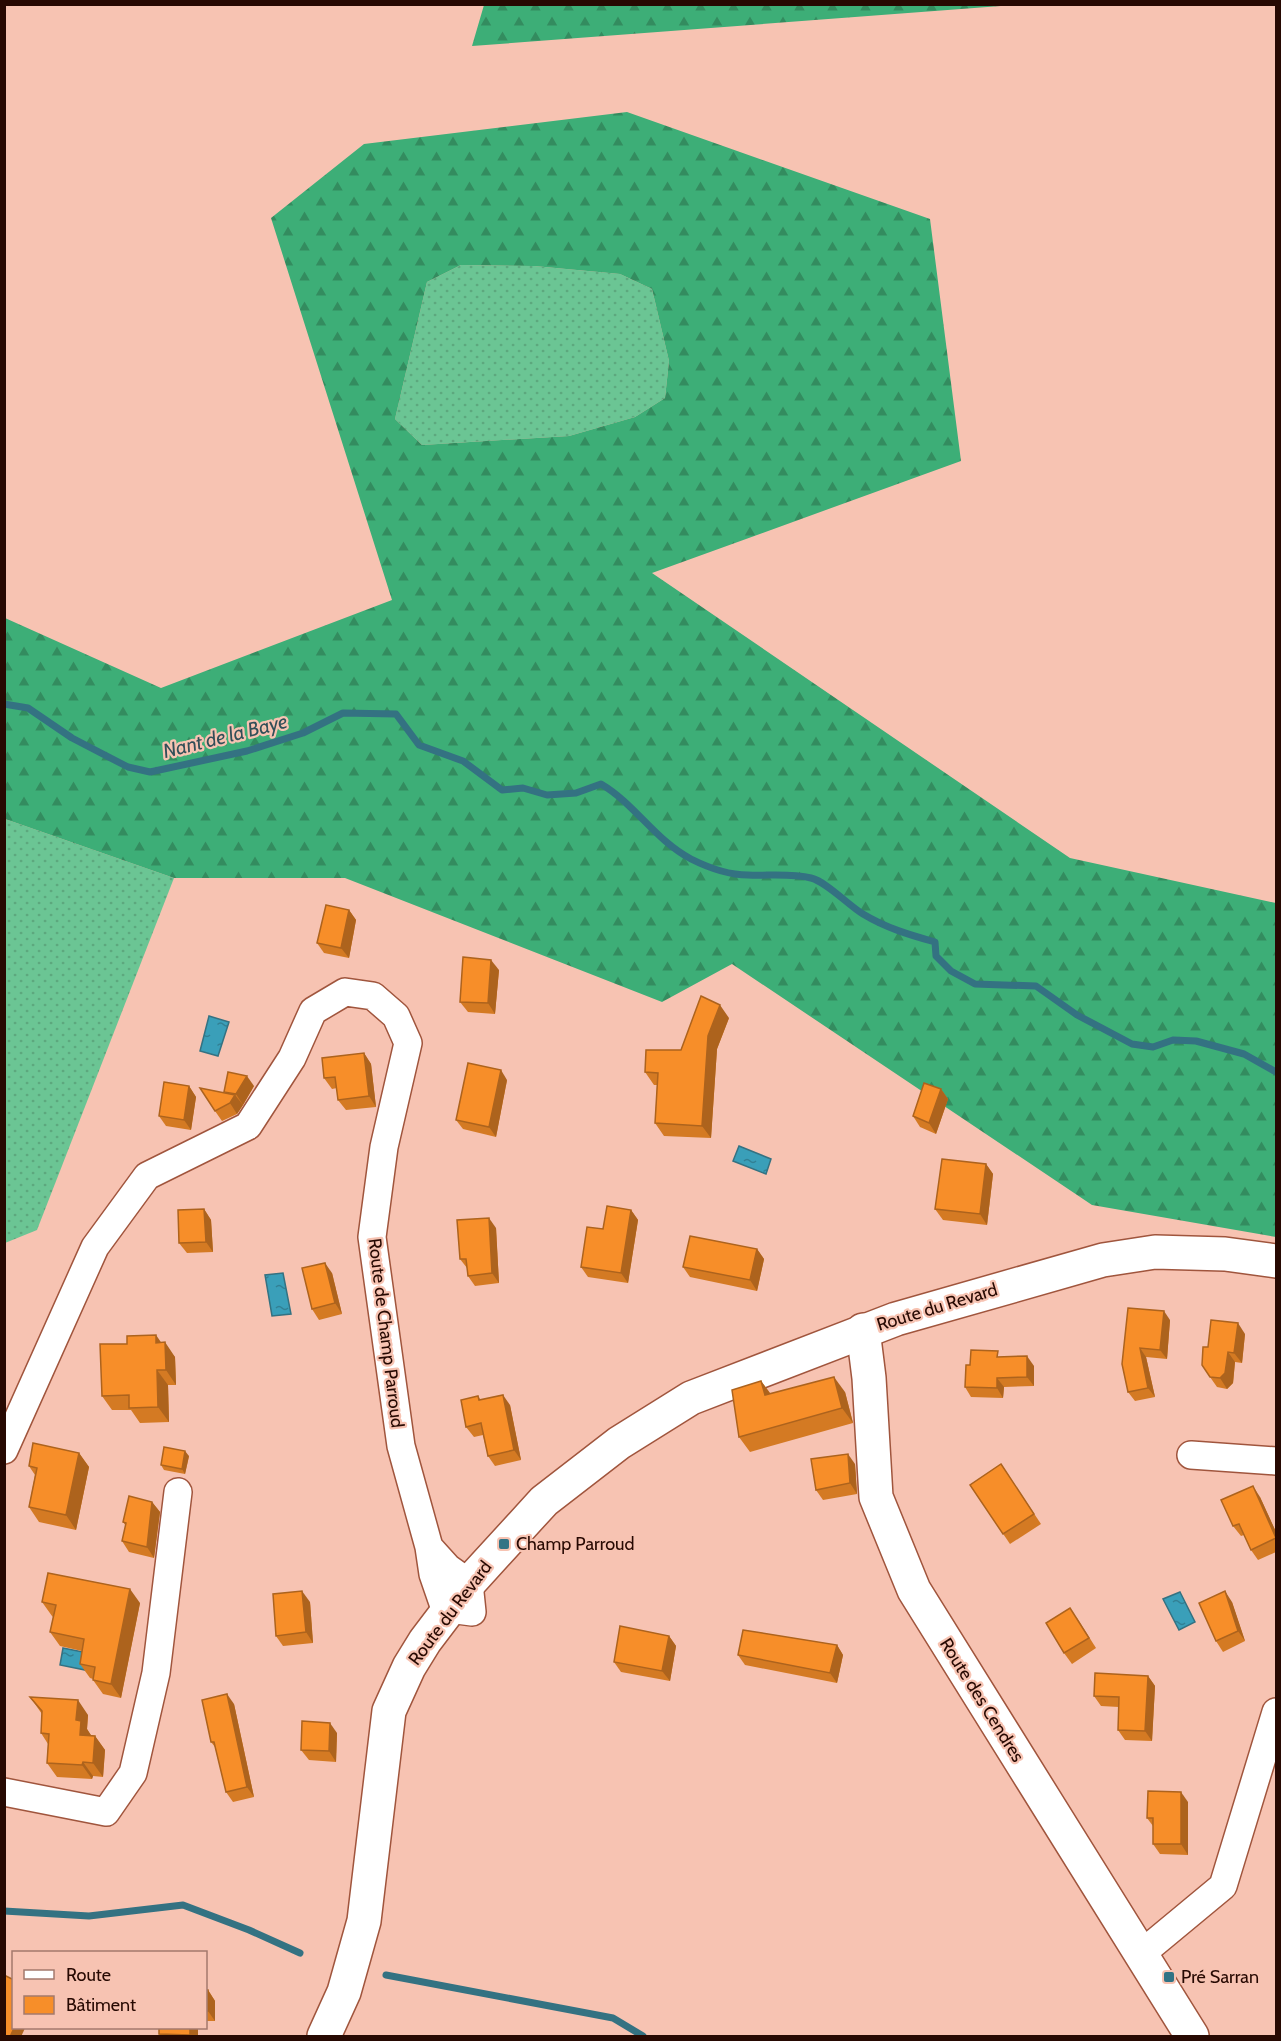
<svg xmlns="http://www.w3.org/2000/svg" width="1281" height="2041" viewBox="0 0 1281 2041" font-family="Cabin,sans-serif">
	<defs>
		<pattern id="grass-dots" width="8" height="8" patternUnits="userSpaceOnUse" patternTransform="scale(1.5)"><rect width="8" height="8" fill="#6bc594"/><path d="M2 2h.1M6 6h.1" fill="none" stroke="#5da87e" stroke-width="1.8" stroke-linecap="round"/></pattern>
		<pattern id="forest-firs" width="22" height="20" patternUnits="userSpaceOnUse" patternTransform="scale(1.5)"><rect width="22" height="20" fill="#3dae77"/><path d="M5 1l3.5 6h-7zM16 11l3.5 6h-7z" fill="#338c5f"/></pattern>
		<pattern id="water-ripples" width="26" height="14" patternUnits="userSpaceOnUse" patternTransform="scale(1.5)"><rect width="26" height="14" fill="#3a9fb9"/><path d="M2 4q2-2 4 0t4 0M15 11q2-2 4 0t4 0" fill="none" stroke="#318094"/></pattern>
	</defs>
	<rect width="100%" height="100%" fill="#f7c3b2"/>
	<!-- grass -->
	<g fill="url(#grass-dots)">
		<polygon points="461,265 534,266 620,274 652,289 669,361 665,398 635,417 569,436 422,445 395,419 427,282"/>
		<polygon points="5,819 174,878 37,1230 5,1243"/>
	</g>
	<!-- forest -->
	<g fill="url(#forest-firs)" fill-rule="evenodd">
		<polygon points="484,5 484,4 1014,5 472,46"/>
		<path d="M627,112L930,219L961,461L652,573L1070,858L1276,903V1237L1092,1205L732,964L662,1002L345,878H174L5,819V618L161,688L392,600L271,218L364,144ZM461,265L534,266L620,274L652,289L669,361L665,398L635,417L569,436L422,445L395,419L427,282Z"/>
	</g>
	<!-- water -->
	<g fill="url(#water-ripples)" stroke="#347282" stroke-width="1.5">
		<polygon points="209,1016 229,1022 218,1056 200,1051"/>
		<polygon points="739,1146 771,1159 766,1174 733,1161"/>
		<polygon points="283,1273 291,1314 272,1316 265,1275"/>
		<polygon points="1180,1592 1195,1622 1179,1630 1163,1599"/>
		<polygon points="63,1648 93,1654 90,1671 60,1665"/>
	</g>
	<g fill="none" stroke-linecap="round" stroke-linejoin="round">
		<!-- stream -->
		<g stroke="#347282" stroke-width="7">
			<path d="M4,704L28,708L72,738L128,767L150,772L247,751L303,733L343,713L396,714L419,745L463,761L502,790L523,788L547,795L576,793L601,784C635,804 655,840 691,859C709,868 728,875 748,875C768,876 791,873 811,878C827,882 848,905 863,914C886,928 910,935 935,942L936,956L951,971L975,984L1036,986L1077,1015L1132,1044L1153,1047L1173,1040L1196,1041L1244,1054L1276,1072"/>
			<polyline points="4,1911 89,1916 183,1905 249,1930 300,1953"/>
			<polyline points="386,1975 613,2018 643,2036"/>
		</g>
		<!-- street casing -->
		<g stroke="#a0553d" stroke-width="30">
			<g id="street">
				<polyline points="4,1450 95,1247 147,1176 248,1126 292,1058 313,1011 345,992 373,996 396,1016 408,1043 384,1147 372,1237 401,1446 429,1547 433,1574 443,1603 449,1609 472,1612 469,1583 448,1568 429,1547"/>
				<polyline points="1191,1455 1276,1461"/>
				<polyline points="4,1792 106,1812 133,1773 156,1673 178,1492"/>
				<polyline points="1141,1954 1223,1886 1276,1712"/>
			</g>
		</g>
		<!-- secondary casing -->
		<g stroke="#a0553d" stroke-width="36">
			<g id="secondary">
				<polyline points="863,1330 869,1378 876,1497 914,1590 1192,2036"/>
				<polyline points="324,2036 344,1992 364,1921 389,1711 409,1667 425,1641 469,1583 544,1501 619,1443 691,1398 896,1319 1103,1260 1155,1252 1225,1254 1276,1261"/>
			</g>
		</g>
		<!-- street -->
		<use href="#street" stroke="#fff" stroke-width="27"/>
		<!-- secondary -->
		<use href="#secondary" stroke="#fff" stroke-width="33"/>
	</g>
	<!-- wall -->
	<g fill="#d47a23">
		<polygon points="349,910 356,920 349,958 324,953 317,943"/>
		<polygon points="499,970 495,1014 468,1012 460,1002"/>
		<polygon points="729,1018 717,1049 711,1138 664,1136 655,1123 657,1085 654,1085 645,1072 681,1050"/>
		<polygon points="364,1053 371,1064 376,1107 346,1110 338,1100 337,1088 332,1089 324,1078"/>
		<polygon points="507,1080 496,1137 463,1129 456,1120"/>
		<polygon points="189,1086 196,1097 191,1130 166,1126 159,1116"/>
		<polygon points="254,1086 243,1105 242,1104 243,1105 237,1114 222,1121 215,1111 225,1093"/>
		<polygon points="941,1089 948,1099 936,1134 920,1127 913,1116"/>
		<polygon points="986,1164 993,1174 987,1225 943,1220 935,1209"/>
		<polygon points="204,1209 211,1220 213,1252 187,1253 179,1243"/>
		<polygon points="631,1210 638,1220 628,1283 588,1277 581,1267 603,1229"/>
		<polygon points="496,1228 499,1283 475,1286 468,1276 467,1268 460,1259"/>
		<polygon points="757,1249 764,1259 757,1291 690,1277 683,1267"/>
		<polygon points="332,1273 342,1314 319,1320 312,1309"/>
		<polygon points="1170,1320 1167,1359 1146,1357 1155,1397 1135,1401 1128,1392 1122,1364"/>
		<polygon points="1245,1334 1242,1363 1235,1362 1233,1383 1227,1389 1217,1387 1210,1377 1208,1347"/>
		<polygon points="161,1343 175,1357 176,1385 168,1385 169,1422 140,1423 131,1410 112,1410 102,1396"/>
		<polygon points="1002,1357 1034,1366 1034,1386 1004,1387 1003,1398 971,1397 965,1387 970,1365"/>
		<polygon points="761,1381 770,1393 845,1392 853,1423 750,1452 739,1437"/>
		<polygon points="478,1396 480,1399 510,1405 521,1460 495,1466 488,1456 483,1435 474,1437 466,1427"/>
		<polygon points="79,1453 89,1467 76,1530 39,1522 29,1507 35,1475 29,1466"/>
		<polygon points="189,1456 185,1474 164,1470 161,1465"/>
		<polygon points="855,1464 857,1494 823,1500 816,1490"/>
		<polygon points="1001,1464 1041,1524 1010,1544 970,1485"/>
		<polygon points="1260,1497 1276,1532 1276,1552 1258,1560 1251,1550 1244,1535 1241,1536 1233,1526"/>
		<polygon points="152,1502 160,1512 154,1558 129,1552 122,1541 126,1526 123,1522"/>
		<polygon points="42,1602 140,1603 121,1698 103,1694 93,1680 93,1679 90,1678 80,1664 82,1651 60,1646 50,1632 53,1617 52,1616"/>
		<polygon points="310,1602 313,1643 283,1646 276,1636"/>
		<polygon points="1232,1602 1245,1641 1223,1652 1216,1641"/>
		<polygon points="1077,1618 1096,1648 1072,1664 1064,1653"/>
		<polygon points="669,1636 676,1646 670,1681 621,1672 614,1662"/>
		<polygon points="837,1645 843,1655 837,1683 745,1665 738,1655"/>
		<polygon points="1148,1676 1155,1686 1152,1741 1125,1740 1118,1730 1119,1707 1101,1706 1094,1696"/>
		<polygon points="30,1697 88,1715 87,1729 91,1736 95,1736 105,1750 103,1777 93,1776 92,1779 57,1777 47,1763 48,1744 41,1733 42,1714"/>
		<polygon points="234,1704 254,1797 233,1802 226,1792 215,1747 211,1742"/>
		<polygon points="337,1733 336,1762 309,1760 301,1750"/>
		<polygon points="1188,1802 1188,1855 1160,1854 1153,1844 1153,1826 1147,1818"/>
		<polygon points="206,1990 208,1990 215,2001 215,2021 206,2021"/>
		<polygon points="159,2028 198,2037 161,2037 159,2034"/>
	</g>
	<!-- shaded-wall -->
	<g fill="#ad631d">
		<polygon points="349,910 356,920 349,958 341,948"/>
		<polygon points="491,960 499,970 495,1014 488,1003"/>
		<polygon points="720,1005 729,1018 717,1049 711,1138 702,1126 708,1036"/>
		<polygon points="364,1053 371,1064 376,1107 369,1096"/>
		<polygon points="501,1070 507,1080 496,1137 489,1127"/>
		<polygon points="247,1076 254,1086 243,1105 236,1094"/>
		<polygon points="189,1086 196,1097 191,1130 184,1120"/>
		<polygon points="941,1089 948,1099 936,1134 929,1123"/>
		<polygon points="235,1095 243,1105 237,1114 230,1103"/>
		<polygon points="986,1164 993,1174 987,1225 980,1214"/>
		<polygon points="204,1209 211,1220 213,1252 206,1242"/>
		<polygon points="631,1210 638,1220 628,1283 621,1273"/>
		<polygon points="489,1218 496,1228 499,1283 492,1273"/>
		<polygon points="757,1249 764,1259 757,1291 750,1280"/>
		<polygon points="325,1263 332,1273 342,1314 335,1303"/>
		<polygon points="4,1281 6,1283 6,1302 4,1300"/>
		<polygon points="1164,1311 1170,1320 1167,1359 1160,1350"/>
		<polygon points="1238,1323 1245,1334 1242,1363 1234,1353"/>
		<polygon points="156,1335 165,1348 165,1342 175,1357 176,1385 166,1370 156,1343"/>
		<polygon points="1140,1348 1146,1357 1155,1397 1148,1388"/>
		<polygon points="1228,1352 1235,1362 1233,1383 1227,1389 1220,1378"/>
		<polygon points="1027,1356 1034,1366 1034,1386 1027,1377"/>
		<polygon points="157,1370 168,1385 169,1422 158,1407"/>
		<polygon points="834,1377 845,1392 853,1423 842,1408"/>
		<polygon points="997,1378 1004,1387 1003,1398 997,1388"/>
		<polygon points="761,1381 772,1396 765,1395"/>
		<polygon points="503,1395 510,1405 521,1460 514,1450"/>
		<polygon points="185,1451 189,1456 185,1474 182,1469"/>
		<polygon points="79,1453 89,1467 76,1530 66,1515"/>
		<polygon points="848,1454 855,1464 857,1494 850,1483"/>
		<polygon points="1253,1486 1260,1497 1276,1532 1276,1537"/>
		<polygon points="152,1502 160,1512 154,1558 147,1547"/>
		<polygon points="130,1589 140,1603 121,1698 111,1684"/>
		<polygon points="302,1591 310,1602 313,1643 306,1632"/>
		<polygon points="1225,1591 1232,1602 1245,1641 1238,1631"/>
		<polygon points="669,1636 676,1646 670,1681 662,1671"/>
		<polygon points="837,1645 843,1655 837,1683 830,1673"/>
		<polygon points="1148,1676 1155,1686 1152,1741 1145,1731"/>
		<polygon points="227,1694 234,1704 254,1797 247,1787"/>
		<polygon points="78,1700 88,1715 87,1729 91,1735 90,1749 80,1735 76,1720"/>
		<polygon points="330,1723 337,1733 336,1762 329,1751"/>
		<polygon points="95,1736 105,1750 103,1777 93,1763"/>
		<polygon points="83,1762 93,1776 92,1779 82,1765"/>
		<polygon points="1181,1792 1188,1802 1188,1855 1181,1844"/>
		<polygon points="208,1990 215,2001 215,2021 208,2011"/>
		<polygon points="14,2028 25,2028 21,2037 10,2037"/>
		<polygon points="190,2028 198,2028 198,2037 191,2037 190,2035"/>
	</g>
	<!-- building -->
	<g fill="#f78e29" stroke="#ad631d" stroke-width="1.5">
		<polygon points="326,905 349,910 341,948 317,943"/>
		<polygon points="463,957 491,960 488,1003 460,1002"/>
		<polygon points="701,996 720,1005 708,1036 702,1126 655,1123 658,1073 645,1072 646,1050 681,1050"/>
		<polygon points="364,1053 369,1096 338,1100 335,1077 324,1078 322,1058"/>
		<polygon points="468,1063 501,1070 489,1127 456,1120"/>
		<polygon points="228,1072 247,1076 236,1094 224,1092"/>
		<polygon points="164,1082 189,1086 184,1120 159,1116"/>
		<polygon points="924,1083 941,1089 929,1123 913,1116"/>
		<polygon points="200,1088 235,1095 230,1103 215,1111"/>
		<polygon points="942,1159 986,1164 980,1214 935,1209"/>
		<polygon points="607,1206 631,1210 621,1273 581,1267 587,1227 603,1229"/>
		<polygon points="204,1209 206,1242 179,1243 178,1210"/>
		<polygon points="489,1218 492,1273 468,1276 466,1259 460,1259 457,1220"/>
		<polygon points="690,1236 757,1249 750,1280 683,1267"/>
		<polygon points="325,1263 335,1303 312,1309 302,1268"/>
		<polygon points="1128,1308 1164,1311 1160,1350 1140,1348 1148,1388 1128,1392 1122,1364"/>
		<polygon points="1211,1320 1238,1323 1234,1353 1228,1352 1225,1373 1220,1378 1210,1377 1202,1365 1203,1347 1208,1347"/>
		<polygon points="156,1335 156,1343 165,1342 166,1370 157,1370 158,1407 129,1408 129,1395 102,1396 100,1344 127,1344 127,1336"/>
		<polygon points="971,1350 998,1351 997,1357 1027,1356 1027,1377 997,1378 997,1388 965,1387 966,1365 970,1365"/>
		<polygon points="834,1377 842,1408 739,1437 732,1390 761,1381 765,1395"/>
		<polygon points="503,1395 514,1450 488,1456 481,1423 466,1427 461,1400 478,1396 479,1400"/>
		<polygon points="33,1443 79,1453 66,1515 29,1507 37,1468 29,1466"/>
		<polygon points="164,1447 185,1451 182,1469 161,1465"/>
		<polygon points="848,1454 850,1483 816,1490 811,1459"/>
		<polygon points="1001,1464 1034,1514 1003,1534 970,1485"/>
		<polygon points="1253,1486 1276,1538 1251,1550 1239,1524 1233,1526 1221,1500"/>
		<polygon points="129,1496 152,1502 147,1547 122,1541 126,1523 123,1522"/>
		<polygon points="48,1573 130,1589 111,1684 93,1680 95,1667 80,1664 84,1639 50,1632 56,1605 42,1602"/>
		<polygon points="302,1591 306,1632 276,1636 273,1594"/>
		<polygon points="1225,1591 1238,1631 1216,1641 1199,1603"/>
		<polygon points="1070,1608 1089,1638 1064,1653 1046,1623"/>
		<polygon points="620,1626 669,1636 662,1671 614,1662"/>
		<polygon points="743,1630 837,1645 830,1673 738,1655"/>
		<polygon points="1095,1673 1148,1676 1145,1731 1118,1730 1119,1697 1094,1696"/>
		<polygon points="227,1694 247,1787 226,1792 214,1742 211,1742 202,1700"/>
		<polygon points="30,1697 78,1700 76,1720 81,1721 80,1735 95,1736 93,1763 83,1762 82,1765 47,1763 49,1734 41,1733 42,1711"/>
		<polygon points="302,1721 330,1723 329,1751 301,1750"/>
		<polygon points="1148,1791 1181,1792 1181,1844 1153,1844 1153,1818 1147,1818"/>
		<polygon points="4,1975 14,1980 14,2028 10,2037 4,2037"/>
		<rect x="206" y="1990" width="2" height="21"/>
		<polygon points="159,2028 190,2028 190,2035 159,2034"/>
	</g>
	<!-- markers -->
	<g fill="#317385" stroke="#f7c3b2" stroke-width="2">
		<rect x="498" y="1538" width="12" height="12" rx="3"/>
		<rect x="1163" y="1971" width="12" height="12" rx="3"/>
	</g>
	<g text-anchor="middle" stroke-width="4.5" stroke-linejoin="round" paint-order="stroke">
		<!-- street labels -->
		<g font-size="18" fill="#270902" stroke="#f7c3b2">
			<text transform="translate(937 1307) rotate(-17)" y="6">Route du Revard</text>
			<text transform="translate(386 1333) rotate(83)" y="6">Route de Champ Parroud</text>
			<text transform="translate(450 1613) rotate(-53)" y="6">Route du Revard</text>
			<text transform="translate(982 1700) rotate(58)" y="6">Route des Cendres</text>
		</g>
		<!-- poi labels -->
		<g font-size="18" fill="#270902" stroke="#f7c3b2" text-anchor="start">
			<text x="516" y="1550">Champ Parroud</text>
			<text x="1181" y="1983">Pré Sarran</text>
		</g>
		<!-- water labels -->
		<g font-size="20" font-style="italic" fill="#314f58" stroke="#f7c3b2">
			<text transform="translate(225 736) rotate(-14)" y="7">Nant de la Baye</text>
		</g>
	</g>
	<!-- border -->
	<rect width="1281" height="2041" fill="none" stroke="#270902" stroke-width="12"/>
	<!-- legend -->
	<rect x="12" y="1951" width="195" height="78" fill="#f7c3b2" stroke="#a4796c" stroke-width="1.5"/>
	<rect x="24" y="1970" width="30" height="9" fill="#ffffff" stroke="#a4796c" stroke-width="1.5"/>
	<text x="66" y="1981" font-size="18" fill="#270902">Route</text>
	<rect x="24" y="1996" width="30" height="18" fill="#f78e29" stroke="#a4796c" stroke-width="1.5"/>
	<text x="66" y="2011" font-size="18" fill="#270902">Bâtiment</text>
</svg>
